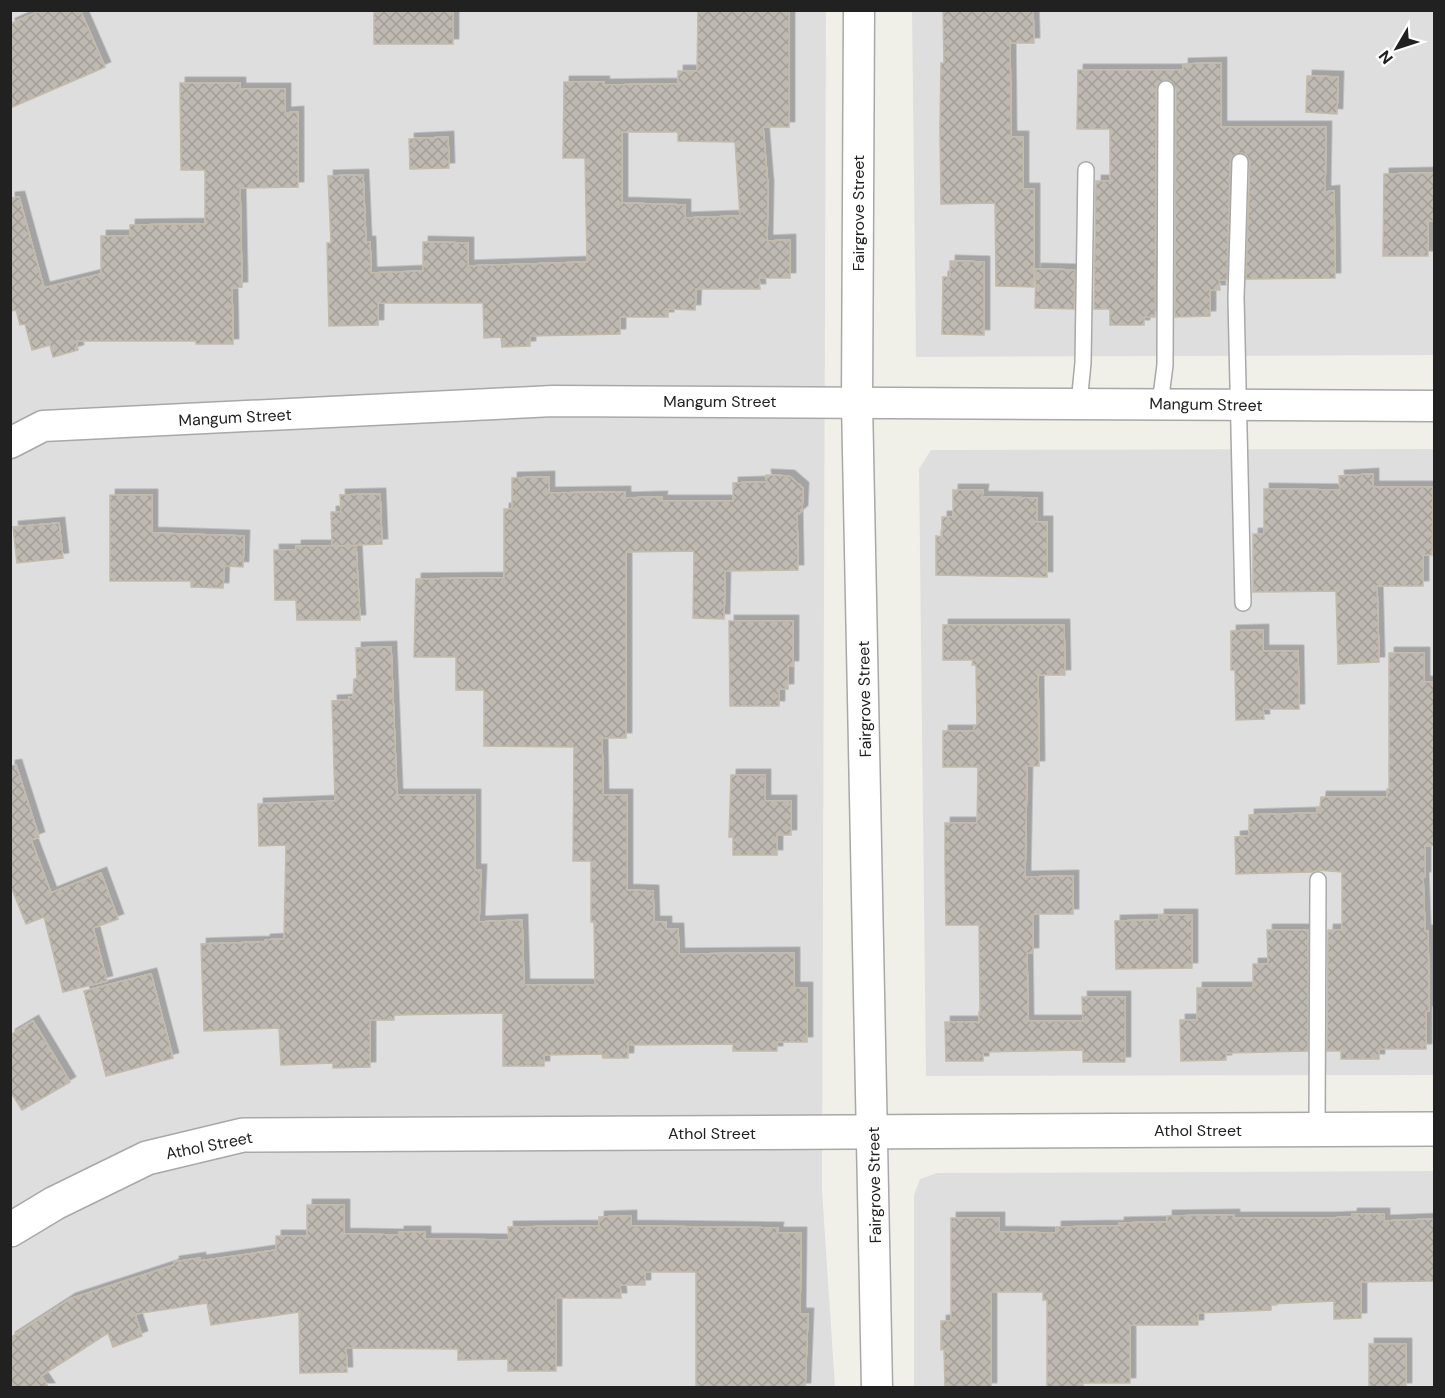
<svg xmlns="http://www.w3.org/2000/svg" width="1445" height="1398" viewBox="0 0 1445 1398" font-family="'DM Sans',sans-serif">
	<defs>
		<pattern id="building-cross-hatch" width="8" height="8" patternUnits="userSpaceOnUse" patternTransform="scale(1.5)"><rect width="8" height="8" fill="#beb9b1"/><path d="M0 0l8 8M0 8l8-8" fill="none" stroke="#a39f98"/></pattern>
		<filter id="shadow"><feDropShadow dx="5.5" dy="-5.5" stdDeviation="0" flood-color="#0004"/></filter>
	</defs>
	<rect width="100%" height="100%" fill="#f1f0e8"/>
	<!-- residential -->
	<g fill="#dfdede">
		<polygon points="10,11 826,11 822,1190 835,1387 11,1387"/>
		<polygon points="912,11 1434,11 1434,355 916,357"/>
		<polygon points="1434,449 1434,1075 926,1076 919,469 931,450"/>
		<polygon points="1434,1171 1434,1387 914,1387 914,1195 920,1179 937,1173"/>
	</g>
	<!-- building -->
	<g fill="url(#building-cross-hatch)" stroke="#c3baaa" stroke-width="1.5" fill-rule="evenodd" filter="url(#shadow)">
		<polygon points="42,10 80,10 105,67 10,108 10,24"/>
		<rect x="374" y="10" width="79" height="34"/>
		<path d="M698,10H789V127H763L768,187L767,241L790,240V278H759L760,289H696L695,310L668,309V317H620V334L530,336V346L502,347L501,337L484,338L483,303H378V325L329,326L327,243H331L328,176L363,175L366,242H370L371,273L423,271V242L468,243V266L587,262L585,158H563L564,82H604L603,85L678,84V71H697ZM622,132H678V141L735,142L740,216L685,218V205L622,203Z"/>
		<polygon points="943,10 1033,10 1034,43 1010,43 1011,137 1023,137 1023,189 1034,189 1034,287 996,286 995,203 941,204 940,129 941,63 944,63"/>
		<polygon points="1221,63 1221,127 1326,127 1325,192 1334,191 1335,278 1246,279 1250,162 1246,154 1236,153 1230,162 1227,280 1219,280 1220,290 1210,290 1210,316 1175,317 1176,89 1171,81 1165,79 1158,84 1156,89 1155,317 1144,317 1144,325 1110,325 1110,309 1094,309 1096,181 1110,181 1110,129 1077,129 1078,70 1183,70 1183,64"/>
		<polygon points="1307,76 1338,77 1337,114 1306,112"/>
		<polygon points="180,83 240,83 240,89 285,89 285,113 298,112 298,187 240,188 242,287 232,288 233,344 196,344 196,341 76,341 78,350 53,357 50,345 32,350 25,324 20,325 16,310 10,311 10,198 19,197 44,288 101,274 101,236 130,236 130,225 205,224 205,170 181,170"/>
		<polygon points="448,137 449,168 410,169 409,139"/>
		<polygon points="1434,173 1434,221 1428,221 1428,256 1383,256 1384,174"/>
		<polygon points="950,261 984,262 984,335 942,334 943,277 950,277"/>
		<polygon points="1036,269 1075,270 1074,309 1035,308"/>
		<polygon points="1373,474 1373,487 1433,487 1432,555 1423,555 1423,586 1377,586 1379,662 1338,664 1336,591 1253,592 1253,534 1264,534 1264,489 1340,490 1339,476"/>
		<polygon points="766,475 789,476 803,488 802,511 797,515 798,570 725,571 724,619 693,618 694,551 626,552 626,738 602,738 603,795 627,795 627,890 653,891 654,922 666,922 666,929 678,929 679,954 794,953 794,988 807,988 807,1042 777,1042 777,1051 733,1051 733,1044 628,1045 628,1058 603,1058 602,1054 544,1055 544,1066 503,1066 503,1013 394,1015 394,1020 370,1020 370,1067 333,1068 333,1063 281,1065 279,1028 204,1031 201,944 265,942 265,940 284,939 286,845 259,846 258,804 335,801 332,701 349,700 349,697 353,697 354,679 357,679 356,648 391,647 397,795 475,795 475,870 481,870 479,922 522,920 524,985 595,985 594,922 591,922 591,861 573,861 574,747 484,746 484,690 456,690 456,657 414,657 416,579 504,578 504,509 512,509 512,478 549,477 549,493 625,492 625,498 662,497 661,501 733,501 733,483 767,482"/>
		<polygon points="953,490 983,490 982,497 1037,498 1037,522 1047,522 1047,577 936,575 936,536 942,537 942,517 953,517"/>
		<polygon points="380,494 382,544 337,546 356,546 360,620 297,620 296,600 275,600 274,550 296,550 296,546 332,546 331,512 341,512 340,495"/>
		<polygon points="110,495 152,495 152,533 244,536 243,567 224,566 223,588 191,587 191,581 110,581"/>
		<polygon points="59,523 63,558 17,563 13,527"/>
		<polygon points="729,621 793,621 793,666 788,666 788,689 779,689 779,706 730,706"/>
		<polygon points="943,625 1064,625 1065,675 1038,675 1039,766 1027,766 1025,877 1073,876 1073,914 1033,914 1033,953 1027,953 1028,1021 1083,1021 1082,997 1125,997 1125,1062 1083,1062 1083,1050 983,1052 983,1061 946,1061 945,1022 979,1022 979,1012 980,1012 979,925 946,925 945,862 945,823 977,823 978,767 943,767 943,731 974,731 974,725 977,725 976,665 972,665 973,660 943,660"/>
		<polygon points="1263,630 1263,651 1298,651 1299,709 1263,709 1264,719 1236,720 1235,670 1231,670 1231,631"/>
		<polygon points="1389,653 1424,653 1424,682 1434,682 1434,845 1425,846 1425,877 1423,877 1425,931 1428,931 1429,1011 1426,1011 1426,1049 1379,1049 1379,1059 1341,1059 1341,1051 1327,1051 1328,930 1342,930 1342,872 1317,870 1312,872 1236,874 1235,837 1249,836 1249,815 1317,813 1317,807 1320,807 1321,797 1387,797 1387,789 1389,789"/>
		<polygon points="16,765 39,837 31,840 51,893 101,873 118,919 93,928 107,981 63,992 44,917 26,924 10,884 10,766"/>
		<polygon points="731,775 765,775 765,801 791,801 791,835 777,835 777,855 733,855 733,837 729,837"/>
		<polygon points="1159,915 1192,915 1192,968 1116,969 1115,921 1159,920"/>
		<polygon points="1267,930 1308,930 1308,1051 1226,1053 1226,1060 1181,1061 1180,1020 1197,1020 1197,988 1253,988 1253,964 1268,964"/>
		<polygon points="151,974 173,1058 106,1076 84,991"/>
		<polygon points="33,1021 70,1082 22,1110 10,1091 10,1035"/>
		<polygon points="307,1205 344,1205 344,1234 399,1235 399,1232 425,1232 425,1239 509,1240 508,1227 599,1226 599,1217 631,1216 631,1226 778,1228 777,1233 801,1233 800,1314 808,1314 805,1388 696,1388 696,1272 645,1272 645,1285 620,1285 621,1298 556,1298 556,1371 508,1371 508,1359 458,1360 458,1349 346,1348 347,1372 300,1373 299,1312 211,1325 207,1303 135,1314 142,1336 113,1347 108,1333 41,1376 49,1388 10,1388 10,1338 70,1299 174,1265 174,1262 200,1258 200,1261 276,1250 276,1236 307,1236"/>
		<polygon points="1352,1214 1384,1214 1384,1221 1434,1219 1434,1281 1361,1282 1361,1318 1334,1319 1334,1301 1271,1304 1271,1310 1198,1313 1198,1325 1130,1325 1130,1383 1083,1383 1083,1388 1047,1388 1047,1300 1043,1300 1043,1292 991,1292 991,1388 945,1388 944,1349 941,1350 941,1321 951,1321 951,1218 999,1218 999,1232 1056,1233 1056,1227 1119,1226 1119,1223 1167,1222 1167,1216 1234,1215 1234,1218 1330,1218 1352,1217"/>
		<rect x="1369" y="1344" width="37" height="44"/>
	</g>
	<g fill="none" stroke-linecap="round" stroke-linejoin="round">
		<!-- service casing -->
		<g stroke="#a8a8a8" stroke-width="18">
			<g id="service">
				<polyline points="1240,162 1236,298 1243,603"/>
				<polyline points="1079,403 1083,363 1086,170"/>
				<polyline points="1160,404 1165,365 1166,89"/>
				<polyline points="1317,1130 1318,880"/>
			</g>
		</g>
		<!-- minor casing -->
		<g stroke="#a8a8a8" stroke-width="33">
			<g id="minor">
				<polyline points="859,10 857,402 877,1388"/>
				<polyline points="10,443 43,426 553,401 1434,406"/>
			</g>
		</g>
		<!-- tertiary casing -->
		<g stroke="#a8a8a8" stroke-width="36">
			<polyline id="tertiary" points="10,1230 55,1203 147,1158 243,1135 1434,1129"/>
		</g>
		<!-- service -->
		<use href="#service" stroke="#fff" stroke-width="15"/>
		<!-- minor -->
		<use href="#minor" stroke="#fff" stroke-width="30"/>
		<!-- tertiary -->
		<use href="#tertiary" stroke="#fff" stroke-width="33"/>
	</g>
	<g text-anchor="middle" stroke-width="4.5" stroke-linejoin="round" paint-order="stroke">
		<!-- street labels -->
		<g font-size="16" fill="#212121" stroke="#fff">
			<text transform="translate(858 213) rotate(-90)" y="6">Fairgrove Street</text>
			<text x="720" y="407">Mangum Street</text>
			<text transform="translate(1206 404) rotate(1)" y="6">Mangum Street</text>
			<text transform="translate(235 417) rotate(-3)" y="6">Mangum Street</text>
			<text transform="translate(864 699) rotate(-91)" y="6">Fairgrove Street</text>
			<text x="1198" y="1136">Athol Street</text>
			<text x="712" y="1139">Athol Street</text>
			<text transform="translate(209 1145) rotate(-11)" y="6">Athol Street</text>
			<text transform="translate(874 1185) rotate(-91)" y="6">Fairgrove Street</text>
		</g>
	</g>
	<!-- border -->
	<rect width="1445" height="1398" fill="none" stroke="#212121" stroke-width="24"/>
	<!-- north arrow -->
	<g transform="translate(1397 48) rotate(231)" stroke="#ffffff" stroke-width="4.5" paint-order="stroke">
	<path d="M0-4.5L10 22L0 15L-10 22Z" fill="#212121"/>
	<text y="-9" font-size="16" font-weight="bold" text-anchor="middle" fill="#212121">N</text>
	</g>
</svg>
